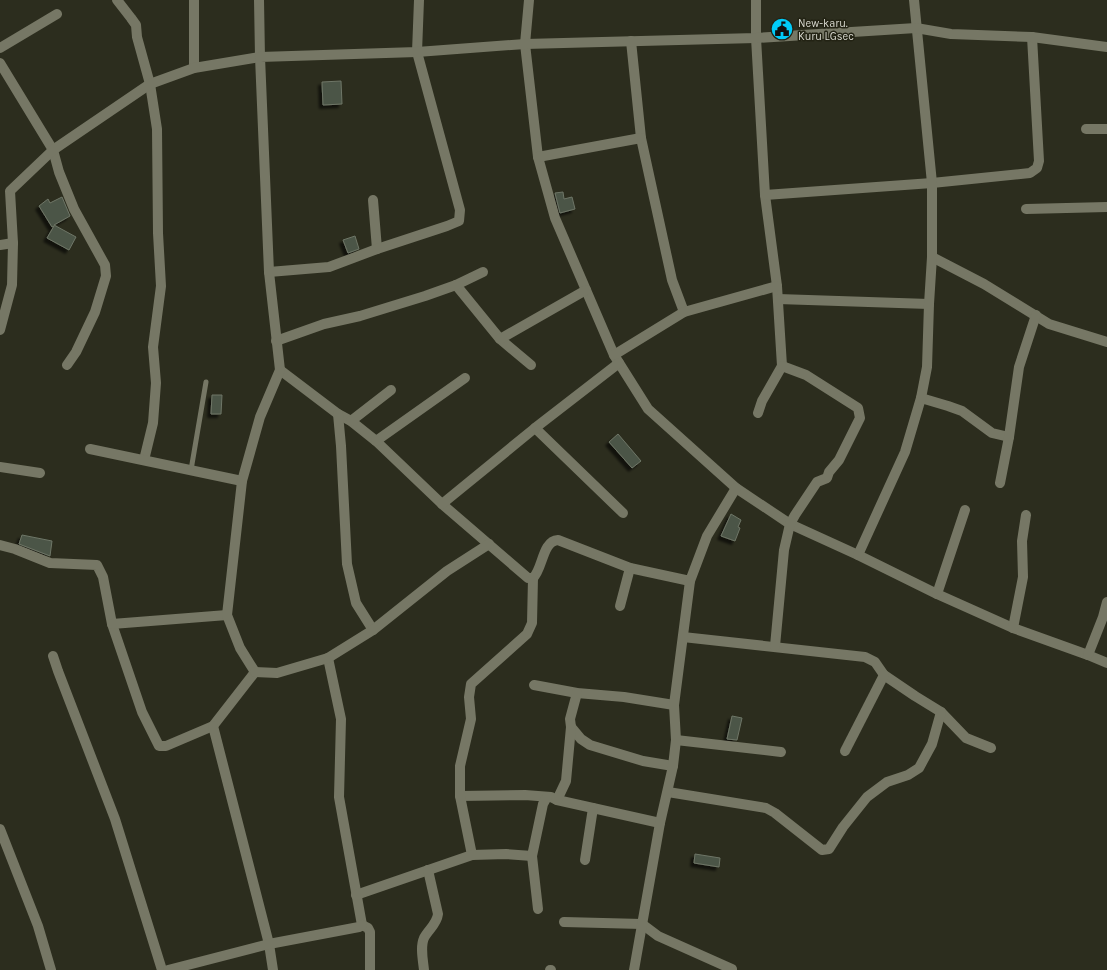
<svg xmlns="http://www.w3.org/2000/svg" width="1107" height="970" viewBox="0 0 1107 970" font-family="Karla,sans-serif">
	<defs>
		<filter id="shadow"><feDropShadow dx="-3.5" dy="3.5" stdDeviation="1" flood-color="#0009"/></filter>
	</defs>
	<rect width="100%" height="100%" fill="#2c2d1e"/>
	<!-- building -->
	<g fill="#4c5446" stroke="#6e7667" filter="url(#shadow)">
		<polygon points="341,81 342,104 323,105 322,82"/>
		<polygon points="563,192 564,199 572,197 575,209 560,213 555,193"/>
		<polygon points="62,197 70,216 54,225 76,237 69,250 47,238 54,226 52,227 39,206 48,199 50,203"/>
		<polygon points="355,236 359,249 348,253 343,240"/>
		<polygon points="212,395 222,395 221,414 211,414"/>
		<polygon points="618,434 641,461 632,468 609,442"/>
		<polygon points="731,514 741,520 738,527 740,528 735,541 721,536"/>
		<polygon points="22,535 52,541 50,556 19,544"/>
		<polygon points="732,716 742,718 737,740 727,739"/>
		<polygon points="695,854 720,858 719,867 694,863"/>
	</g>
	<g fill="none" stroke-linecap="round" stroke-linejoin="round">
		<!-- service -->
		<polyline stroke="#767765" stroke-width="5" points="191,470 206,382"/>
		<!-- minor -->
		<g stroke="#767765" stroke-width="10">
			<polyline points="117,0 131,18 136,25 137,37 150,84 157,129 158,233 161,286 153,347 156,383 153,423 144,460"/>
			<polyline points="529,0 525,44 538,157 555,218 614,355 648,409 736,488 790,524 858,555 937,594 1013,628 1088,655 1107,663"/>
			<polyline points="756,0 756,38 765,195 777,286 782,366 762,401 758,413"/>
			<polyline points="631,41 641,138 672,280 684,312"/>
			<polyline points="0,48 57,14"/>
			<polyline points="0,63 53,150 59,172 74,209 105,265 106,276 95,312 76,352 67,365"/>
			<polyline points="194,68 194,0"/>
			<polyline points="1086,129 1107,129"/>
			<polyline points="538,157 641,138"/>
			<polyline points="765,195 932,183 1030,173 1037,168 1039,161 1032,37"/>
			<polyline points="373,200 377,249"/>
			<polyline points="1026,209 1107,207"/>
			<polyline points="0,245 13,243"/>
			<polyline points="932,257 984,284 1049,324 1107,342"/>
			<polyline points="269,272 329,267 377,249 447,226 459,221 460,210 417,52 419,0"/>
			<polyline points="456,285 500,339 531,365"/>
			<polyline points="778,299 929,304"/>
			<polyline points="0,330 12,285 13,243 10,191 53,150 150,84 194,68 260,57 259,0"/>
			<polyline points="500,339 586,290"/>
			<polyline points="276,341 324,324 360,316 425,296 456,285 483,272"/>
			<polyline points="614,355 684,312 777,286"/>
			<polyline points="280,370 338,414 351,421 376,441 442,504 528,578 533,578"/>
			<polyline points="921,398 948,406 962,411 992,433 1009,437"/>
			<polyline points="338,414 341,446 347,564 356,603 373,630"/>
			<polyline points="351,421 391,390"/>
			<polyline points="535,428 623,513"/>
			<polyline points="376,441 465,378"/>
			<polyline points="90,449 242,481"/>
			<polyline points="0,467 40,473"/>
			<polyline points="1000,483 1009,437 1019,367 1036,315"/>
			<polyline points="442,504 535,428 619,363"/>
			<polyline points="0,545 15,549 50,563 97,565 103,577 112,624 142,712 159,746 166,746 213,726 255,672"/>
			<polyline points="858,555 905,452 921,398 927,367 929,304 932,257 932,183 914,0"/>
			<polyline points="937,594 965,510"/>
			<polyline points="620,606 630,568"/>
			<polyline points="112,624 227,615"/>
			<polyline points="1013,628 1023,577 1022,541 1026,515"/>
			<polyline points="683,637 865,657 875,662 884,675 915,696 941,712 966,738 991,748"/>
			<polyline points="775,646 784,550 790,524 795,515 817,482 827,478 829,472 839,460 860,418 858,408 806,375 782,366"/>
			<polyline points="1088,655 1103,617 1107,602"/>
			<polyline points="53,656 58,671 115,819 162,970"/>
			<polyline points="328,658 341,719 339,797 362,925"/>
			<polyline points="255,672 240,648 227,615 242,481 260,417 280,370 269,272 260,57 417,52 525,44 756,38 916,28 951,34 1032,37 1107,47"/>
			<polyline points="255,672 277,673 328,658 373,630 447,571 489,544"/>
			<polyline points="534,685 577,693 624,697 674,705"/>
			<polyline points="213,726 269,944 273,970"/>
			<polyline points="571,727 581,739 590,745 643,761 673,766"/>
			<polyline points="676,740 781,752"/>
			<polyline points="845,751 884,675"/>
			<polyline points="668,792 766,808 775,813 822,850 829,849 843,827 867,797 887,782 908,775 919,768 932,744 941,712"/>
			<polyline points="460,796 525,795 551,797 557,800 660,823"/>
			<polyline points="557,800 566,781 571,727 570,719 577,693"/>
			<polyline points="0,829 38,926 51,970"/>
			<path d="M472,855L460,796V766L471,719L469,697L471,684L527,634L532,623L533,578C543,569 542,541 558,540L630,568L690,581"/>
			<polyline points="585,860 593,808"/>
			<polyline points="356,895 472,855 506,854 532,856"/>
			<polyline points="538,909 532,856 543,804 547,797"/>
			<polyline points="564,922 642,924 658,936 732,969"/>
			<polyline points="362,925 368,928 370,932 370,970"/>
			<polyline points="168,970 269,944 359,927 362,925"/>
			<path d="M424,970C423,960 420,947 424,938C428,930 437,924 438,914L428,870"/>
			<polyline points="550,970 551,970"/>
			<polyline points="634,970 660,823 673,766 676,740 674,705 690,581 707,536 736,488"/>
		</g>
	</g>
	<!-- icons -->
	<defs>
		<g id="civic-disc" transform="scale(1.15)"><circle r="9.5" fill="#01cbf9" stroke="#232314"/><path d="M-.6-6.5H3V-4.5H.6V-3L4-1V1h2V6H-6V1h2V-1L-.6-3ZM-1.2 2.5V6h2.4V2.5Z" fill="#111"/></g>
	</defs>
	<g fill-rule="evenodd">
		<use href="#civic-disc" x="782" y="29"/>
	</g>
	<g text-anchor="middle" stroke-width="3" stroke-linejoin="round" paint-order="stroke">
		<!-- poi labels -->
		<g font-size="11" fill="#d8d8cf" stroke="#232314" text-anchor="start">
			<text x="798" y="27">New-karu.<tspan x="798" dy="13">Kuru LGsec</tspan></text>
		</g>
	</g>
</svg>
